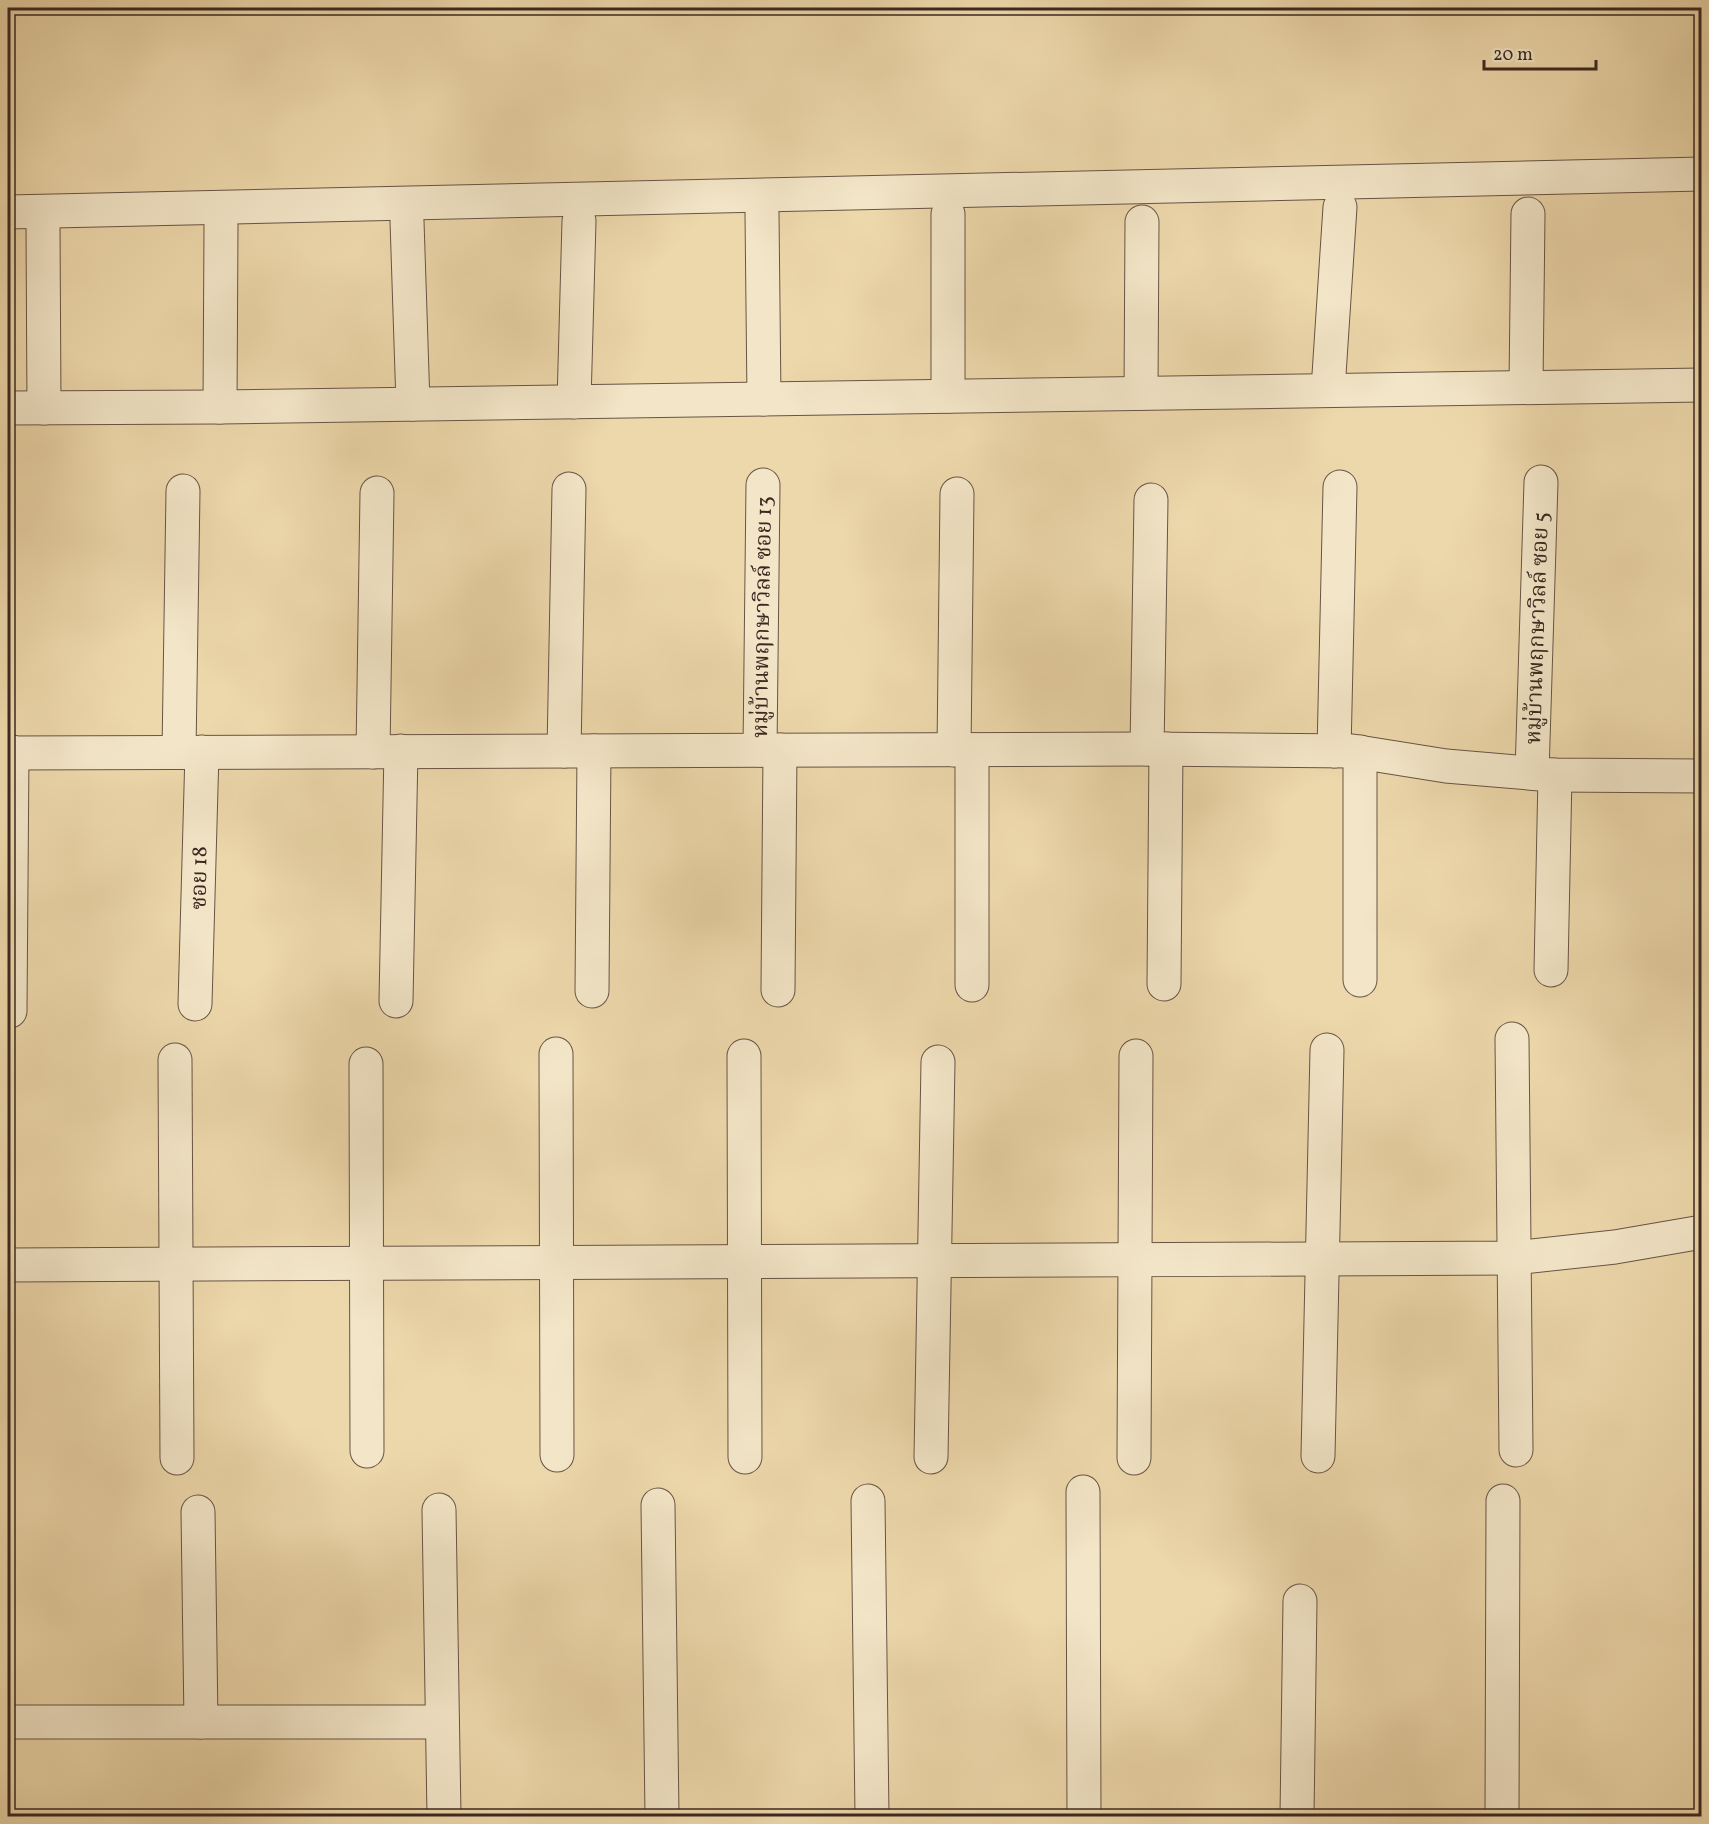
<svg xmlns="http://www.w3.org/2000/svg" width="1709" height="1824" viewBox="0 0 1709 1824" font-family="Vollkorn,'Noto Serif Thai',serif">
	<rect width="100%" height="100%" fill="#edd8ab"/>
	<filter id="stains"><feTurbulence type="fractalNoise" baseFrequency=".00333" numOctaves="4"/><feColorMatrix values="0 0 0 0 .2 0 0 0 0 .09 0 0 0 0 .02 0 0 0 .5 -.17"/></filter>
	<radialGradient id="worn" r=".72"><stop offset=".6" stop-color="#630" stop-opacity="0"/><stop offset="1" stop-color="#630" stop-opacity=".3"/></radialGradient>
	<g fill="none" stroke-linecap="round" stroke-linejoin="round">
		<!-- street casing -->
		<g stroke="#685444" stroke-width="35">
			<g id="street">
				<polyline points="8,212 1702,174"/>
				<polyline points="762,213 764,399"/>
				<polyline points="948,214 948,396"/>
				<polyline points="407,221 413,404"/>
				<polyline points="43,226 44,408"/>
				<polyline points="1526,387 1528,214"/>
				<polyline points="1328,390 1340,207"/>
				<polyline points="1141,393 1142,222"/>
				<polyline points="574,402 579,221"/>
				<polyline points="220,407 221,225"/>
				<polyline points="8,408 220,407 1702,385"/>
				<polyline points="1147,749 1151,500"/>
				<polyline points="760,750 763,485"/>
				<polyline points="954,750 957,494"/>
				<polyline points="972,750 972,985"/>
				<polyline points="564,751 569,489"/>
				<polyline points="1334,751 1340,487"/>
				<polyline points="179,752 183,491"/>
				<polyline points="373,752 377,493"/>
				<polyline points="1360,752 1360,980"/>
				<polyline points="8,753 1147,749 1352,751 1446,766 1552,775 1702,776"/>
				<polyline points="1532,773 1541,482"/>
				<polyline points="1551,970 1555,775"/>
				<polyline points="1164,984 1166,749"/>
				<polyline points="778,990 780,750"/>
				<polyline points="592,991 594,751"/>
				<polyline points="396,1001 401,751"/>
				<polyline points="195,1004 202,752"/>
				<polyline points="10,1011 12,752"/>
				<polyline points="1512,1039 1516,1450"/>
				<polyline points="556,1054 557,1455"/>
				<polyline points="744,1056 745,1457"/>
				<polyline points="175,1060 177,1458"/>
				<polyline points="366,1064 367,1451"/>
				<polyline points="8,1265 1514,1258 1615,1247 1702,1232"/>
				<polyline points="1318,1456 1327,1050"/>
				<polyline points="931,1457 938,1062"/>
				<polyline points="1134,1458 1136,1056"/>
				<polyline points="1083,1492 1084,1816"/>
				<polyline points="868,1501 872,1816"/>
				<polyline points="658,1505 662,1816"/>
				<polyline points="439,1510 444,1816"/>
				<polyline points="198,1512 201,1722"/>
				<polyline points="8,1722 442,1722"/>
				<polyline points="1297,1816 1300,1601"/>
				<polyline points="1502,1816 1503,1501"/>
			</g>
		</g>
		<!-- street -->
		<use href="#street" stroke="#f3e6c8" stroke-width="33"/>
	</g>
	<g text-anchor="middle" stroke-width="4.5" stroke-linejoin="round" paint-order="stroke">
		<!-- street labels -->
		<g font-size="22" fill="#3b2821" stroke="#f3e6c8">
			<text transform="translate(761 617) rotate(-89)" y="8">หมู่บ้านพฤกษาวิลล์ ซอย 13</text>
			<text transform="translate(1536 628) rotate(-88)" y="8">หมู่บ้านพฤกษาวิลล์ ซอย 5</text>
			<text transform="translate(198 878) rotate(-89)" y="8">ซอย 18</text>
		</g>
	</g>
	<!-- margin -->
	<rect width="1709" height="1824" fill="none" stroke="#edd8ab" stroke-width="30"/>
	<rect x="9" y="9" width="1691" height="1806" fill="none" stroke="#3b2821" stroke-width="3"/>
	<rect x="15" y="15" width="1679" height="1794" fill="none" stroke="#3b2821" stroke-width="1.5"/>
	<!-- scale -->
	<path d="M1484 60v9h112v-9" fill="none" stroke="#3b2821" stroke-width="3"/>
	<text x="1493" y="60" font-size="18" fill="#3b2821" stroke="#f3e6c8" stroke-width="4.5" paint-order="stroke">20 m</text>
	<rect width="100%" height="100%" filter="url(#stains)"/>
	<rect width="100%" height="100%" fill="url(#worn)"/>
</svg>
